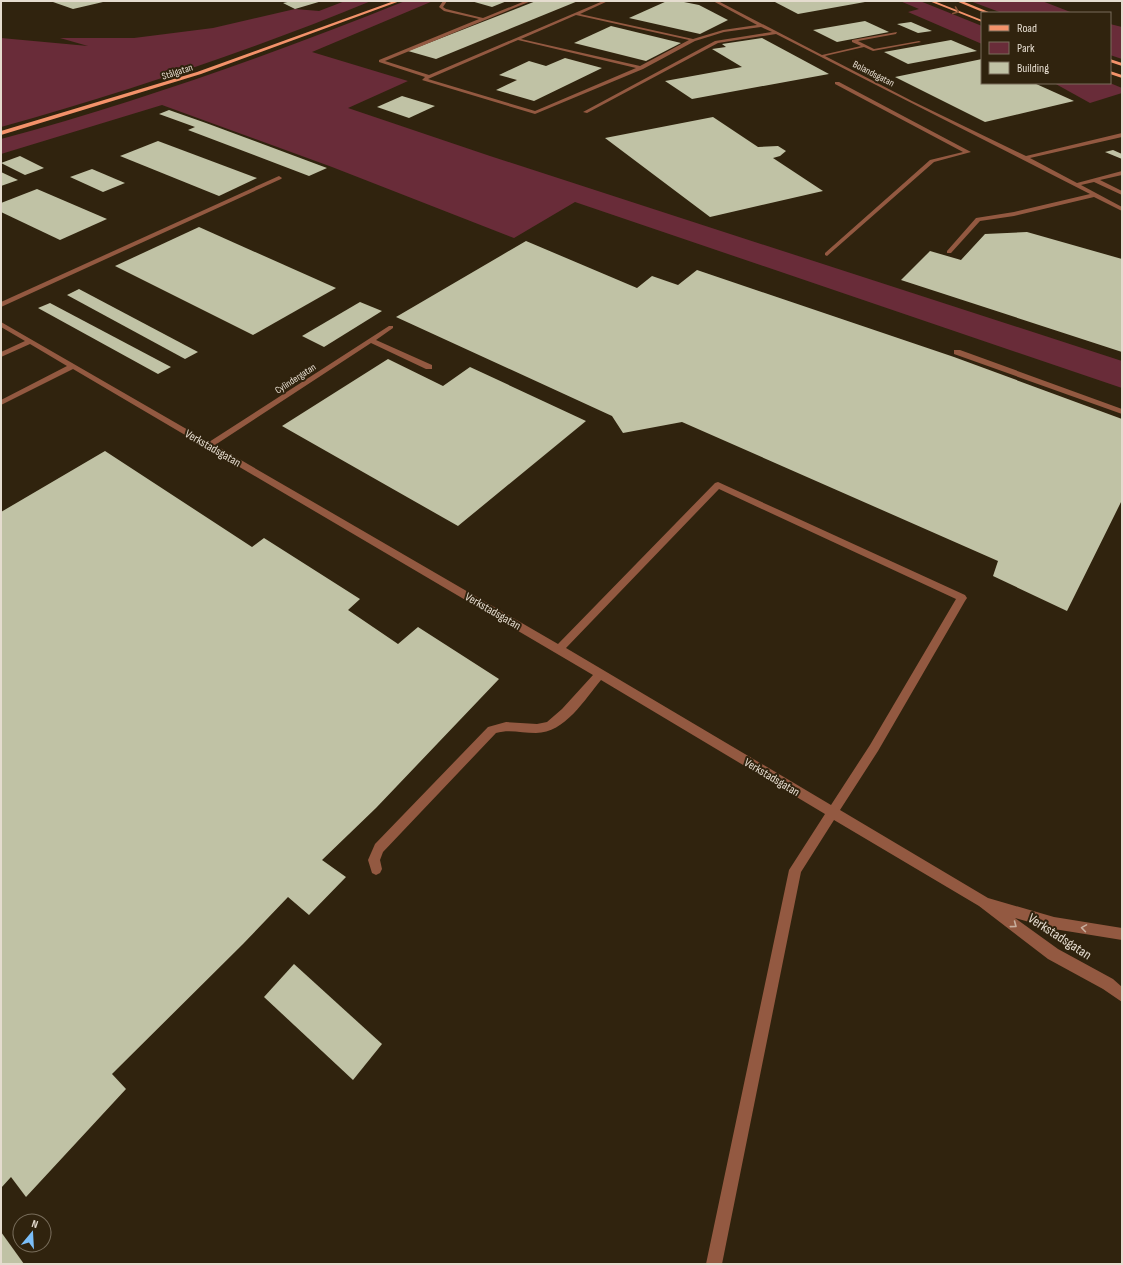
<svg xmlns="http://www.w3.org/2000/svg" width="1123" height="1265" viewBox="0 0 1123 1265" font-family="'Sofia Sans Condensed',sans-serif">
	<rect width="100%" height="100%" fill="#30230e"/>
	<!-- green -->
	<g fill="#692c39">
		<path d="M345,1H371C252,50 126,92 1,127V38L88,46L60,38H134L213,28L295,9L319,11Z"/>
		<path d="M405,1H433L312,52L408,81L348,108L490,156L1122,361V388L575,202L514,238L332,167L162,105L1,154V139C138,102 273,54 405,1Z"/>
		<polygon points="900,1 920,1 982,26 982,44 908,12 919,9"/>
		<polygon points="970,1 1042,1 1073,13 1002,13"/>
		<polygon points="1110,24 1122,27 1122,59 1110,55"/>
		<polygon points="1054,83 1110,83 1122,88 1122,93 1090,103"/>
	</g>
	<!-- building -->
	<g fill="#c0c2a5">
		<polygon points="57,1 103,1 103,2 73,9 53,2"/>
		<polygon points="292,1 322,1 295,9 283,3"/>
		<polygon points="471,1 507,1 492,7"/>
		<polygon points="536,1 578,1 436,59 408,51"/>
		<polygon points="667,1 679,1 699,5 728,20 700,34 629,18"/>
		<polygon points="773,1 865,1 865,2 798,14"/>
		<polygon points="865,21 889,32 837,42 813,30"/>
		<polygon points="911,22 932,31 918,33 897,24"/>
		<polygon points="611,26 681,43 646,61 574,43"/>
		<polygon points="762,38 829,74 692,99 665,81 742,67 712,49 726,47 722,44"/>
		<polygon points="951,40 977,51 908,64 884,52"/>
		<polygon points="565,58 602,68 534,101 496,90 517,80 499,75 529,61 546,66"/>
		<polygon points="982,59 982,83 1034,83 1074,101 985,122 895,77"/>
		<polygon points="402,96 435,106 409,118 377,107"/>
		<polygon points="169,110 206,123 327,168 309,176 188,130 195,127 159,114"/>
		<polygon points="713,117 758,147 778,146 786,151 780,156 773,158 823,191 710,217 605,138"/>
		<polygon points="158,141 257,178 219,196 120,156"/>
		<polygon points="1113,150 1122,154 1122,159 1105,152"/>
		<polygon points="20,156 44,168 25,175 1,163"/>
		<polygon points="92,169 125,183 103,192 70,177"/>
		<polygon points="1,172 18,180 1,186"/>
		<polygon points="37,189 107,219 60,240 1,212 1,203"/>
		<polygon points="199,227 336,288 253,335 115,266"/>
		<polygon points="1027,232 1122,259 1122,352 901,280 930,251 961,260 985,234"/>
		<polygon points="526,241 637,288 652,276 678,285 697,270 954,357 1122,419 1122,500 1067,611 993,576 998,561 682,422 623,433 612,416 396,317"/>
		<polygon points="79,289 198,352 185,359 67,295"/>
		<polygon points="360,302 382,311 324,347 302,336"/>
		<polygon points="50,303 171,367 158,374 38,308"/>
		<polygon points="388,359 443,386 470,367 586,421 458,526 282,426"/>
		<polygon points="105,451 252,547 264,538 360,599 348,610 398,644 418,627 499,679 376,808 322,860 346,877 309,915 288,897 243,944 112,1074 126,1089 26,1197 11,1177 1,1188 1,512"/>
		<polygon points="294,964 382,1044 353,1080 264,997"/>
		<polygon points="1,1232 24,1264 1,1264"/>
	</g>
	<g fill="none" stroke-linecap="round" stroke-linejoin="round">
		<!-- minor -->
		<g fill="#935941" fill-rule="evenodd">
			<path d="M443,1H447L443,7L446,9L483,18L525,1H531L385,61L429,75L603,1H608L580,14L693,39L723,30L757,25L713,1H718L822,55L861,46L852,42V40L897,32L896,34L858,41L874,49L919,41L921,42L873,51L864,47L825,56L912,101L1026,156L1122,133V137L1030,158L1077,183L1122,171V175L1100,180L1122,191V195L1094,182L1081,185L1122,207V211L1094,197L1014,216L980,221L951,253H947V251L976,218L1014,212L1090,194L776,34L718,43L587,113L583,112L715,41L772,32L761,27L724,32L695,41L643,69L535,114L422,80L425,77L379,62V60L479,19L444,11L439,7ZM576,15L689,40L640,66L521,39ZM518,40L636,68L535,111L428,79Z"/>
			<polygon points="835,82 839,82 971,152 934,162 827,256 825,255 825,253 930,160 963,152 835,84"/>
			<polygon points="279,176 282,178 281,179 1,307 1,302"/>
			<path d="M1,322L209,442L389,326H393V328L376,340L432,365V369H426L371,343L215,445L558,644L715,483L718,482L965,595L967,598L965,601L878,751L840,810L988,898L1054,917L1122,928V940L1054,929L1015,918L1058,949L1113,979L1122,987V1002L1103,989L1048,959L979,906L834,820L801,872L722,1264H706L789,870L825,814L601,680C585,699 565,733 536,733C522,733 509,729 496,733L383,852L380,860L382,869L380,873L376,875L372,873L368,860L375,844L488,727L506,722L537,724L547,722L562,709L593,675L73,369L1,405V400L67,366L30,344L1,357V352L25,341L1,327ZM719,489L956,599L870,745L831,805L566,648Z"/>
			<polygon points="954,350 960,350 1122,409 1122,414 954,354"/>
		</g>
		<!-- major -->
		<g fill="#f3926a" fill-rule="evenodd">
			<polygon points="394,1 400,1 201,74 1,135 1,131 197,72"/>
			<polygon points="929,1 934,1 982,20 982,22"/>
			<polygon points="956,1 962,1 991,13 985,13"/>
			<polygon points="1110,59 1122,63 1122,66 1110,62"/>
			<polygon points="1110,71 1122,75 1122,78 1110,74"/>
		</g>
	</g>
	<!-- one-way arrows -->
	<defs><path id="oneway-chevron" d="M-2-3.5L2.5 0L-2 3.5" fill="none" stroke-width="1.6" stroke-linecap="round" stroke-linejoin="round"/></defs>
	<use stroke="#885537" href="#oneway-chevron" transform="translate(956 11) rotate(22)"/>
	<g stroke="#c8ae9d">
		<use href="#oneway-chevron" transform="translate(1014 925) rotate(37)"/>
		<use href="#oneway-chevron" transform="translate(1084 928) rotate(-171)"/>
	</g>
	<g text-anchor="middle" stroke-width="4" stroke-linejoin="round" paint-order="stroke">
		<!-- far-street labels -->
		<g font-size="10" fill="#e5dccf" stroke="#30230e">
			<text transform="translate(177 71) rotate(-18)" y="4">Stålgatan</text>
			<text transform="translate(874 73) rotate(27)" y="4">Bolandsgatan</text>
			<text transform="translate(295 378) rotate(-33)" y="4">Cylindergatan</text>
		</g>
		<!-- street labels -->
		<g font-size="12" fill="#e5dccf" stroke="#30230e">
			<text transform="translate(213 448) rotate(30)" y="4">Verkstadsgatan</text>
			<text transform="translate(493 611) rotate(30)" y="4">Verkstadsgatan</text>
			<text transform="translate(772 777) rotate(31)" y="4">Verkstadsgatan</text>
		</g>
		<!-- near-street labels -->
		<g font-size="14" fill="#e5dccf" stroke="#30230e">
			<text transform="translate(1060 936) rotate(33)" y="5">Verkstadsgatan</text>
		</g>
	</g>
	<!-- border -->
	<rect width="1123" height="1265" fill="none" stroke="#e5dccf" stroke-width="4"/>
	<!-- legend -->
	<rect x="981" y="12" width="130" height="72" fill="#30230e" stroke="#786d5b"/>
	<rect x="989" y="25" width="20" height="6" fill="#f3926a" stroke="#786d5b"/>
	<text x="1017" y="32" font-size="12" fill="#e5dccf">Road</text>
	<rect x="989" y="42" width="20" height="12" fill="#692c39" stroke="#786d5b"/>
	<text x="1017" y="52" font-size="12" fill="#e5dccf">Park</text>
	<rect x="989" y="62" width="20" height="12" fill="#c0c2a5" stroke="#786d5b"/>
	<text x="1017" y="72" font-size="12" fill="#e5dccf">Building</text>
	<!-- north arrow -->
	<g transform="translate(32 1233) rotate(18)"><circle r="19" fill="#30230e" stroke="#786d5b"/>
	<path d="M0-3L7 15L0 10L-7 15Z" fill="#7bbef8"/>
	<text y="-6" font-size="11" font-weight="bold" text-anchor="middle" fill="#e5dccf">N</text>
	</g>
</svg>
